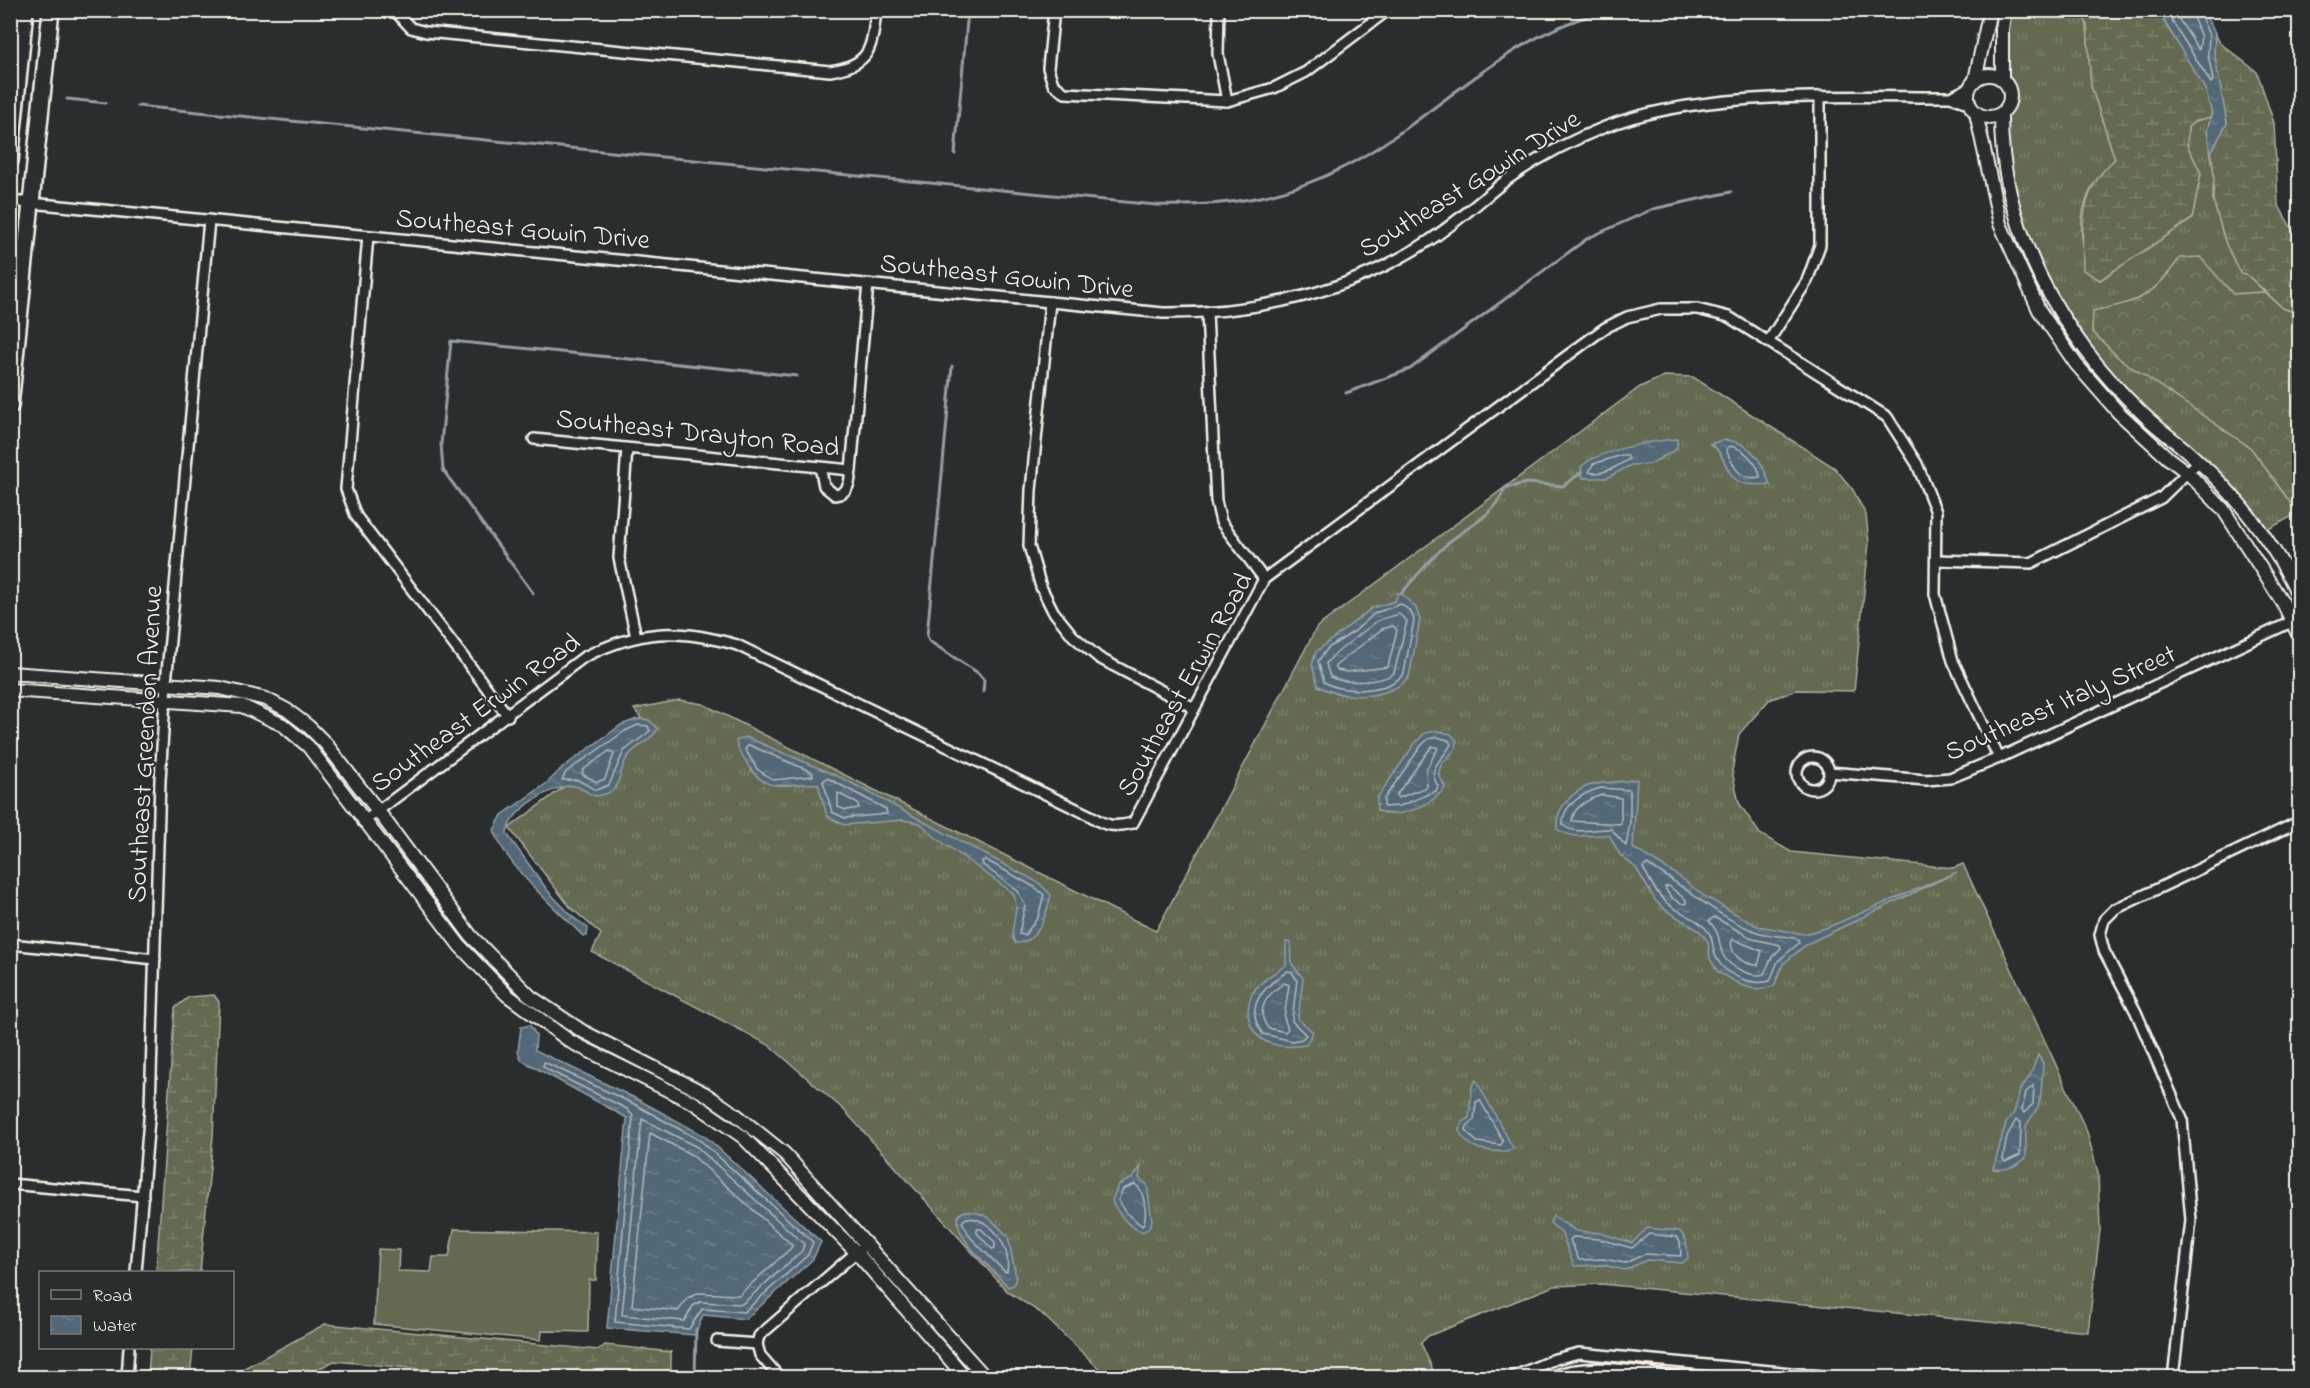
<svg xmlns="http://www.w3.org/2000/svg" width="2310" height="1388" viewBox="0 0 2310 1388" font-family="'Indie Flower',sans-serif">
	<defs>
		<pattern id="grass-tufts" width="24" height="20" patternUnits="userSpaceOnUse" patternTransform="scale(1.5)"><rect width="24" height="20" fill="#636b51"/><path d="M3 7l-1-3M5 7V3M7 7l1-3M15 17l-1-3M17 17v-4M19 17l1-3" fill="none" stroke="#7a816a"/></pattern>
		<pattern id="forest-crowns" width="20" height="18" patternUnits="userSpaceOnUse" patternTransform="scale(1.5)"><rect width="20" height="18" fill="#636b51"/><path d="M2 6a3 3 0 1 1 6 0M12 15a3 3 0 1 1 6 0" fill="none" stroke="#7a816a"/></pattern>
		<pattern id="wetland-marsh" width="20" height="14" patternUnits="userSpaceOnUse" patternTransform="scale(1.5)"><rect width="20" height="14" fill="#636b51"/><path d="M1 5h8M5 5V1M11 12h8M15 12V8" fill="none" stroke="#7a816a"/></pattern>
		<pattern id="water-ripples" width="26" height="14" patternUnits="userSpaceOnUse" patternTransform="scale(1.5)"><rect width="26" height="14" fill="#536877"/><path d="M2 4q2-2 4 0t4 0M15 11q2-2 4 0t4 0" fill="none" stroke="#6c7e8a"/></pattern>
	</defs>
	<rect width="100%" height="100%" fill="#2a2d2e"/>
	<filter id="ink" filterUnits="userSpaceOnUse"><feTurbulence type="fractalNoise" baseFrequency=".0167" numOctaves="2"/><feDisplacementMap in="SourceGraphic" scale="12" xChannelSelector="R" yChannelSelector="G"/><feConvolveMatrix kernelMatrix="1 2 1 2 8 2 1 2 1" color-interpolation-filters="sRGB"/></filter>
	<g filter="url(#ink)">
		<!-- grass -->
		<g fill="url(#grass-tufts)" stroke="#acae9c" stroke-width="1.5">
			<path d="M2011,11H2080L2087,24L2091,86L2115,159C2092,179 2079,206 2082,237C2083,251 2095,268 2100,280L2192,219L2201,173L2187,145L2188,127L2195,121L2211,117L2207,131L2214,173L2213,200L2226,244L2240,273L2246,274L2265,292L2233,294L2200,258H2180C2151,298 2141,301 2094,311L2092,331L2120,359L2251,448L2298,513L2265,531C2245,507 2225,480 2204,458C2187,441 2165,428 2148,411C2086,352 2043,283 2018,201C2014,185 2000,131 2006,116C2009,111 2013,107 2016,101C2015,92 2009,83 2008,74C2006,53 2007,31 2011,11Z"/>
			<polygon points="1664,376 1693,377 1835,468 1853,490 1866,515 1869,543 1854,691 1796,690 1769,700 1739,734 1732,771 1739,803 1760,834 1791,852 1953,868 1963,864 2087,1132 2098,1173 2100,1230 2088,1332 1601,1284 1554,1286 1428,1336 1421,1343 1436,1377 1108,1377 1041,1313 1008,1292 844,1110 769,1045 592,952 601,934 570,907 509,828 646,725 634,709 679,700 703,704 1156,931 1317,627 1640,387"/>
		</g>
		<!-- forest -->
		<path fill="url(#forest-crowns)" stroke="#acae9c" stroke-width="1.5" d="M2200,257L2233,294L2265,292L2283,308L2299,314L2298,513L2251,448L2120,359L2092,331L2093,311C2141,301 2151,298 2180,258Z"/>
		<!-- wetland -->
		<g fill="url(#wetland-marsh)" stroke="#acae9c" stroke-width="1.5">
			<path d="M2080,11H2158C2170,37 2216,90 2211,117L2195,121L2188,127L2187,145L2201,173L2192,219L2100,280L2083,270C2082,225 2079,191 2115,159L2091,86L2087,24Z"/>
			<polygon points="2215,33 2220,43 2257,72 2274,123 2278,204 2299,242 2299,314 2283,308 2246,274 2240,273 2226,244 2213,200 2214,173 2211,152 2227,123 2214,53"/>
			<polygon points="214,995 219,1002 213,1136 200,1272 156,1272 175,1008 189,997"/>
			<polygon points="325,1324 599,1350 605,1345 671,1352 671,1377 519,1378 334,1361 302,1377 228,1377"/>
			<polygon points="150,1348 193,1348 190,1377 148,1377"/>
		</g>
		<!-- garden -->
		<polygon fill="#636b51" stroke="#acae9c" stroke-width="1.5" points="454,1229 597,1232 596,1280 589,1280 588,1332 542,1331 541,1340 374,1324 378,1249 399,1250 398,1271 431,1272 433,1257 449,1257"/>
		<!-- water -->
		<g fill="url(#water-ripples)" stroke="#939fa4" stroke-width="1.5">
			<polygon points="2158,11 2203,11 2215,33 2214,53 2227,123 2211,152 2207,131 2212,113 2205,89"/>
			<path d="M1677,439V449L1650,464L1631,465L1607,478H1583L1581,467C1595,451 1656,440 1677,439Z"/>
			<path d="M1725,440C1750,441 1763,462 1770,485C1761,484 1748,486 1740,482C1724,475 1726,452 1710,444Z"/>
			<path d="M1398,593L1403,595L1416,608L1420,620L1409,677C1390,700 1343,700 1318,686L1312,665L1316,652L1372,608L1395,601Z"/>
			<path d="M637,719L649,720L658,729C650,741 638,745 629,755C615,771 627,794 595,796C589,794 581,787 575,786C554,783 507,812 507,834L548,891L573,917L588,928L587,936H583C556,908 506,867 494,830L502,815L547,783L562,768L621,725Z"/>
			<path d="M1437,731L1451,734L1457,741C1457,755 1438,760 1439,774C1439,779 1444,782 1445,787C1435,804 1396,822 1377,810V798L1416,742L1425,733Z"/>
			<path d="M746,737L842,778L1039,883L1051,895C1046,914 1039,944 1015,943C1007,927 1022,912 1013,893L935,837L920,823L903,820L844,825L827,816L818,784C784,782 767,797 746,762C742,755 737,749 736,741Z"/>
			<path d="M1637,779L1633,848L1679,876L1704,896L1757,926L1804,934L1826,928L1957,872L1807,944L1783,964L1774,986L1758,990L1741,985L1718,972L1710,959L1708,942L1701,932L1664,909L1655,900L1636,868L1620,855L1609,835C1591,834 1574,841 1557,829C1556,818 1559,810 1566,802C1589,776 1607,786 1637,779Z"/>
			<path d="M1286,942L1291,943L1292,964L1303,978L1298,1019L1313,1032L1306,1045C1282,1049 1255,1046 1249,1019C1247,1011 1249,999 1253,992C1261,980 1275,973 1286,965Z"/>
			<polygon points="530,1025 536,1035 535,1050 637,1099 705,1136 821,1242 813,1259 746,1319 703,1315 695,1335 607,1328 627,1118 521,1060 518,1051 521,1027"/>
			<path d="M2038,1055L2043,1063L2041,1094L2038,1107L2026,1126V1158C2017,1166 2005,1171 1993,1169L2006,1123L2014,1113L2020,1090L2030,1076Z"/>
			<path d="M1476,1080L1513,1148L1507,1152C1487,1151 1469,1151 1459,1131L1462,1122L1469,1118L1472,1086Z"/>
			<path d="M1141,1166L1139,1178L1147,1185L1152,1221L1149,1228L1143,1232C1129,1228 1118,1214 1112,1201L1118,1185L1133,1178Z"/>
			<path d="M965,1211L975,1212L988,1217L1008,1236L1016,1277L1014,1285L1008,1287C993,1268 951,1238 959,1214Z"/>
			<polygon points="1553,1216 1576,1231 1600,1233 1632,1243 1647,1228 1680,1231 1686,1240 1688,1258 1682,1263 1647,1260 1625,1270 1602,1265 1574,1266 1561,1232 1550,1223"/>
		</g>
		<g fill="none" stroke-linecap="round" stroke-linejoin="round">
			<!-- shore -->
			<g stroke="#b4babb" stroke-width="1.5">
				<polyline points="2165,10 2211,83 2213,80 2208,54 2209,35 2198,10"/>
				<polyline points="2173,10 2199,50 2201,37 2190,10"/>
				<path d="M1729,446C1743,447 1759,464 1760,477C1738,481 1734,466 1726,450Z"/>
				<path d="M1622,455H1627L1629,459C1616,467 1603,476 1589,472L1593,464Z"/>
				<path d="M1401,604L1411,612L1414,620L1404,673C1390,693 1343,694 1324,682L1318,661L1328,648L1355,631L1375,613Z"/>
				<path d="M1399,614L1407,621L1394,673C1382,683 1344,684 1330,677L1326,664C1328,658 1368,628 1376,622C1383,617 1392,617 1399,614Z"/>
				<polygon points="1393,626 1397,630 1388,667 1347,672 1337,670 1335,666 1382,629"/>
				<polygon points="638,725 648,726 650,731 624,751 609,785 596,790 578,780 562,780 566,772 625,731"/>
				<path d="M1437,737L1448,740L1451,744C1444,760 1425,767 1438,786L1436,791L1400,806L1384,807V799L1421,746L1428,739Z"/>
				<polygon points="749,745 812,772 813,776 773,780 757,769 745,749"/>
				<polygon points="1432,746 1438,748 1426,770 1427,787 1398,798 1397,794"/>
				<polygon points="609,751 614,754 605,779 597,782 582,774 583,770"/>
				<polygon points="827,778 886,809 887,814 845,818 832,812 823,781"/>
				<path d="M1601,788L1630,790V822L1626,846L1611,829C1596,828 1575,836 1563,825C1561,805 1585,792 1601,788Z"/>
				<polygon points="838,793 858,804 859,808 846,810 838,807"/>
				<path d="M1602,795L1621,798V824L1572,821C1573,807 1589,799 1602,795Z"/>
				<polygon points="986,860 1036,888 1044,895 1038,917 1025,935 1019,934 1025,905 1018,891 983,865 982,861"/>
				<path d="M1647,864C1684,885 1716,917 1757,932C1770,937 1784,935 1798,939L1799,943L1778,961L1770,981C1752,986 1726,976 1717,959C1711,949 1715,938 1706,929C1696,917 1678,913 1667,903C1656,894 1650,880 1643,868Z"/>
				<path d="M1669,886L1686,900V904C1678,904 1667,895 1665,887Z"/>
				<path d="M1714,917L1753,939L1780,945L1781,948L1772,957L1764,974C1752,978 1729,967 1723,955C1717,941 1723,937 1709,921Z"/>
				<path d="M1732,939L1762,951L1758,965C1744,965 1728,954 1732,939Z"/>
				<path d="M1288,971L1292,972L1297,980L1292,1021L1306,1035L1302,1039L1292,1041L1263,1034C1242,1006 1265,986 1288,971Z"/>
				<path d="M1284,983L1289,985L1284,1018L1288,1029L1285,1032L1268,1028C1254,1009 1268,994 1284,983Z"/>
				<polygon points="544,1062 634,1104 701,1141 813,1242 808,1255 744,1312 702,1309 689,1329 615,1322 633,1116 627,1109 548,1070 543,1066"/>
				<polygon points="2034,1085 2033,1104 2024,1113 2022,1110 2026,1092"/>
				<polygon points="1480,1100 1503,1141 1501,1145 1477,1142 1466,1131 1467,1126 1474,1120 1476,1102"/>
				<polygon points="642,1119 697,1147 804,1244 802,1251 742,1304 700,1302 693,1306 684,1321 622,1315"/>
				<polygon points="2016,1120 2021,1122 2020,1155 2005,1162 2003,1159 2007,1136"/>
				<polygon points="650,1133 692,1155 792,1245 791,1248 739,1295 698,1293 688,1298 678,1311 632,1306"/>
				<path d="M1135,1184C1144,1190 1149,1217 1142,1226L1126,1212L1118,1200L1123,1189Z"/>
				<path d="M966,1218C993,1218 1011,1247 1007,1272L1004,1271L971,1238L962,1222Z"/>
				<polygon points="977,1229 981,1229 995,1242 995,1248 992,1249 977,1233"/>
				<polygon points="1649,1234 1677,1237 1680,1242 1681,1256 1645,1254 1625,1263 1603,1259 1579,1260 1570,1240 1573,1237 1599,1239 1632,1248"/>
			</g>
			<!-- stream -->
			<g stroke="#939fa4" stroke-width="3">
				<polyline points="67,99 106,103"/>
				<path d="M137,106L1156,205C1224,207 1286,198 1346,166C1438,118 1506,31 1613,10"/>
				<polyline points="955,154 968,10"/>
				<polyline points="952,366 927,636 929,641 978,673 984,680 983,692"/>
				<polyline points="1346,393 1410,369 1588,238 1653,209 1731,192"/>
				<polyline points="533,593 443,470 441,444 451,341 797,376"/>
				<path d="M1401,594C1416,576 1431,558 1449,542C1472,523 1492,518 1505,488L1527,483L1563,486L1582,472"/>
				<polyline points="695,1378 696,1329"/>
			</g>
			<!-- minor casing -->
			<g stroke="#f4f1e8" stroke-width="14">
				<g id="minor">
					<path d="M394,10L411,28L426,32L830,71C871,65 872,48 876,10"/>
					<polyline points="1054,10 1048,68 1053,84 1065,93 1227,101 1274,88 1306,72 1388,10"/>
					<polyline points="1219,10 1218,54 1227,101"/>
					<polyline points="1951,97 1969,88"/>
					<path d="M10,201L1163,313C1257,314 1351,292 1430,240C1457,222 1480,201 1505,181C1534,160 1572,140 1605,127C1701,89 1847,97 1951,97L1969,103"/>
					<polyline points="368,236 346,489 356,516 508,716"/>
					<polyline points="1050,302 1031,490 1029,546 1041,587 1053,611 1073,636 1099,658 1194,708"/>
					<polyline points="1207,313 1216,501 1221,522 1264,579"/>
					<polyline points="1768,342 1807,281 1820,245 1820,98"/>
					<polyline points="534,439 851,470 868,284"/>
					<polyline points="627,449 619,558 636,637"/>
					<path d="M820,467L824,486L835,495C849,494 850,481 851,470"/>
					<polyline points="1937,560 2031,563 2161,498 2199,461"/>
					<circle cx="1813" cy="773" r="16"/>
					<polyline points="1829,772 1926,780 1950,778 1999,758 2300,618"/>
					<path d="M363,822L584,657C641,629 677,628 737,645L1091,816C1106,827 1115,827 1133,823L1264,579L1605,328L1627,317L1661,309H1697L1729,317L1887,417L1917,464L1936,512L1935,594L1953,661L1999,758"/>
					<polyline points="10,944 155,959"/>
					<polyline points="10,1184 143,1196"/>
					<polyline points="136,1272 150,1108 160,780 166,683 209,220"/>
					<polyline points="717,1341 757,1344"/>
					<polyline points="757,1344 759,1336 860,1249"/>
					<polyline points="757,1344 760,1355 780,1378"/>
					<polyline points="127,1378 129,1348"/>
					<polyline points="1510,1378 1555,1359 1579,1353 1844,1378"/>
					<path d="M1548,1378C1589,1359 1641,1373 1683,1378"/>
					<polyline points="2173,1378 2191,1220 2182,1119 2136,1012 2104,951 2100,935 2104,920 2115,909 2300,821"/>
				</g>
			</g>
			<!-- tertiary casing -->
			<g stroke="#f4f1e8" stroke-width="16">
				<g id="tertiary">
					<circle cx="1989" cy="96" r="21"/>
					<polyline points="1975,80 1990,10"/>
					<polyline points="2002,80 2002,29 2005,10"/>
					<polyline points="1976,113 2000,224 2039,310 2076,364 2118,412 2168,458 2188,473 2223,509 2283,603 2300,638"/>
					<path d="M2001,114C2000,229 2061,336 2143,414C2160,431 2181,444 2198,461C2239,498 2279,549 2300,600"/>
					<polyline points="10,673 220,688 266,699 287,710 308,726 326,744 378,811 471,936 531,997 582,1031 704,1093 735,1114 785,1154 986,1378"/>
					<polyline points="10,690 242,706 283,725 308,746 460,946 507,995 571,1042 694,1103 743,1137 856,1252 966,1378"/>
				</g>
			</g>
			<!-- primary casing -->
			<g stroke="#f4f1e8" stroke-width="20">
				<g id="primary">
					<polyline points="10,161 25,10"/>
					<polyline points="10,406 51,10"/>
				</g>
			</g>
			<!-- minor -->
			<use href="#minor" stroke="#2a2d2e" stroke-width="9"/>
			<!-- tertiary -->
			<use href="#tertiary" stroke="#2a2d2e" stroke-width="12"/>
			<!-- primary -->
			<use href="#primary" stroke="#2a2d2e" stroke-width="15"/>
		</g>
	</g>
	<g text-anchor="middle" stroke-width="4.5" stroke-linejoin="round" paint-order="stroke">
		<!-- street labels -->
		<g font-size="27" fill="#f4f1e8" stroke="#2a2d2e">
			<text transform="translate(1469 183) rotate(-32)" y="9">Southeast Gowin Drive</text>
			<text transform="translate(523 228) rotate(5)" y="9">Southeast Gowin Drive</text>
			<text transform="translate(1007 275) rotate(6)" y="9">Southeast Gowin Drive</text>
			<text transform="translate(698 432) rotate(6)" y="9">Southeast Drayton Road</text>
			<text transform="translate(1184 684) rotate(-61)" y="9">Southeast Erwin Road</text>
			<text transform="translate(2060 702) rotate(-24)" y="9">Southeast Italy Street</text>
			<text transform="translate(475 712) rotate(-36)" y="9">Southeast Erwin Road</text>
			<text transform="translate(144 744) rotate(-87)" y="9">Southeast Greendon Avenue</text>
		</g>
	</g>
	<!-- margin -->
	<rect width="2310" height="1388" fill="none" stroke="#2a2d2e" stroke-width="36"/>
	<rect x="18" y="18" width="2274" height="1352" fill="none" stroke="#f4f1e8" stroke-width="2" filter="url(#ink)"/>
	<!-- legend -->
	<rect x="39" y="1271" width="195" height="78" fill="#2a2d2e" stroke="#7b7b78" stroke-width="1.5"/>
	<rect x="51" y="1290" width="30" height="9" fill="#2a2d2e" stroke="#7b7b78" stroke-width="1.5"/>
	<text x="93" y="1301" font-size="18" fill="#f4f1e8">Road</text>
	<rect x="51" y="1316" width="30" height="18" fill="url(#water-ripples)" stroke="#7b7b78" stroke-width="1.5"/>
	<text x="93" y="1331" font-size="18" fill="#f4f1e8">Water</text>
</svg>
